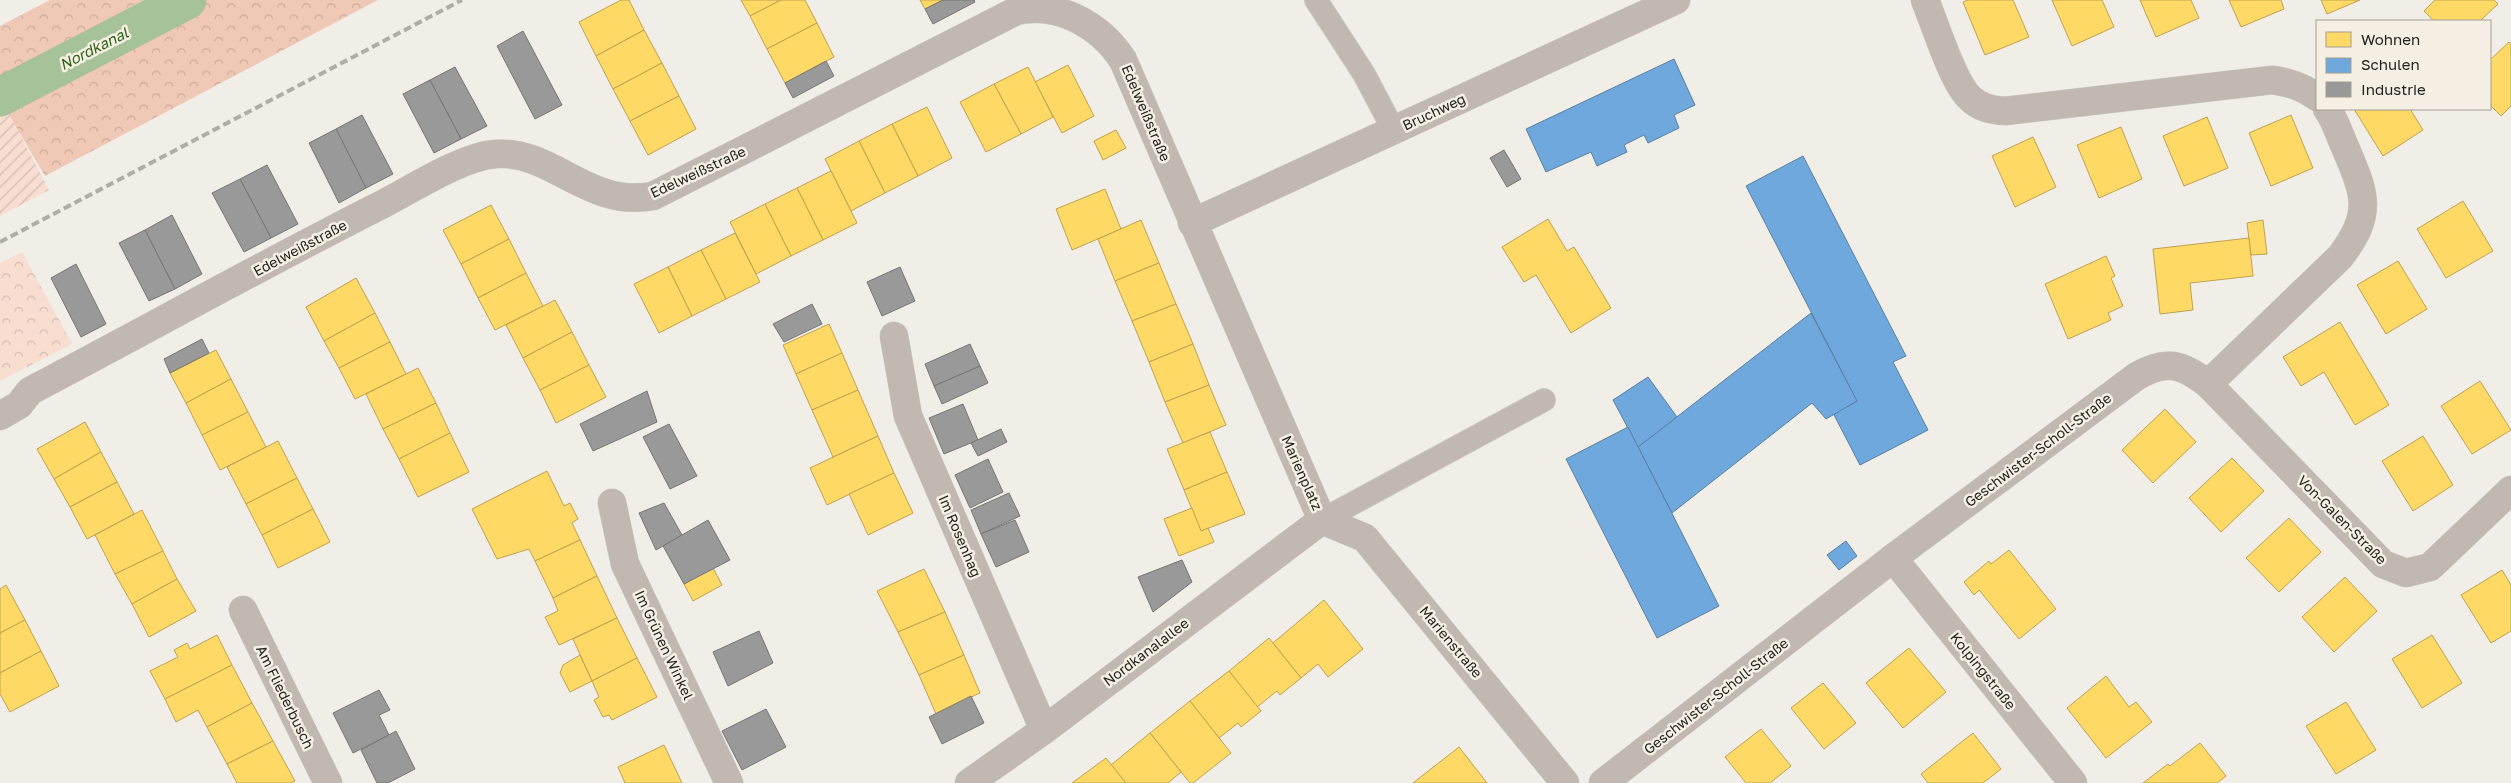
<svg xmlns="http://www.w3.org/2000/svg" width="2511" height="783" viewBox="0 0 2511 783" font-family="'Golos Text',sans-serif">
	<defs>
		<pattern id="forest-crowns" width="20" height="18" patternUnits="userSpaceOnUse" patternTransform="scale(1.25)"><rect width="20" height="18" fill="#efc8b6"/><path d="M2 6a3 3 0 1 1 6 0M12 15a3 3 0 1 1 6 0" fill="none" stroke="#cdac9c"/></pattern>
		<pattern id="park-crowns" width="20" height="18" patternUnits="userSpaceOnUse" patternTransform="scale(1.25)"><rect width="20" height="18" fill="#f8ddd0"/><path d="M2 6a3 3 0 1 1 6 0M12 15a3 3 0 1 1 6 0" fill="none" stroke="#d4bdb2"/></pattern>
		<pattern id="garden-furrows" width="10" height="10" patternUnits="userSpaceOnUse" patternTransform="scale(1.25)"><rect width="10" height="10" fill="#f8ddd0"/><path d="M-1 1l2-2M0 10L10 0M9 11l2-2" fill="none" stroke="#d4bdb2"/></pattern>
	</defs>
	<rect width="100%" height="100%" fill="#f1eee7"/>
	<!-- forest -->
	<polygon fill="url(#forest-crowns)" points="50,0 378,0 45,176 0,100 0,26"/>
	<!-- park -->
	<polygon fill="url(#park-crowns)" points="22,252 72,344 0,381 0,263"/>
	<!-- garden -->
	<polygon fill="url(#garden-furrows)" points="6,108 49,190 0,216 0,112"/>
	<!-- homes -->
	<g fill="#ffd966" stroke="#bea251">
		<polygon points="621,0 629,0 644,30 596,56 579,22"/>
		<polygon points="741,0 781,0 750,16"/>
		<polygon points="781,0 805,0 817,23 767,49 750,16"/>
		<polygon points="920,0 943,0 925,9"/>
		<polygon points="1968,0 2013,0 2029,37 1985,55 1963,2"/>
		<polygon points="2052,0 2102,0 2114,27 2072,46"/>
		<polygon points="2140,0 2191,0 2199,18 2156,37"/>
		<polygon points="2229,0 2281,0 2284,9 2241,27"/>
		<polygon points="2321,0 2360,0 2327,14"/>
		<polygon points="2435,0 2494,0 2498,4 2480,21 2434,21 2424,11"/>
		<polygon points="817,23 834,57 785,83 767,49"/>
		<polygon points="644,30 662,63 613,89 596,56"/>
		<polygon points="2509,42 2511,44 2511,106 2501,116 2490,105 2490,60"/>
		<polygon points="662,63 679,96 630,121 613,89"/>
		<polygon points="1068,65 1094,116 1062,133 1035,82"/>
		<polygon points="1028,67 1053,117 1021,134 994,84"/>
		<polygon points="994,84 1021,134 986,152 960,102"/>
		<polygon points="679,96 696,129 648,155 630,121"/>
		<polygon points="927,107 952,158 918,176 892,124"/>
		<polygon points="2354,109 2410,109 2423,130 2383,156"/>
		<polygon points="2291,115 2313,168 2271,186 2249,133"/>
		<polygon points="2207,117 2228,168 2184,186 2163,136"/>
		<polygon points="892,124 918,176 885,193 859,141"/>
		<polygon points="2121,127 2142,179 2099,198 2077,145"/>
		<polygon points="1116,130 1126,148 1103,160 1094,141"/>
		<polygon points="2033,137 2056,187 2015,207 1992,156"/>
		<polygon points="859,141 885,193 851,211 825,159"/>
		<polygon points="831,171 857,223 823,240 797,188"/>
		<polygon points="797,188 823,240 791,256 765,204"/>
		<polygon points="1105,189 1121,229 1072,250 1056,209"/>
		<polygon points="2463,201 2493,251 2446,278 2417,229"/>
		<polygon points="765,204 791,256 756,274 730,222"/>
		<polygon points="491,205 509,239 461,264 443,230"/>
		<polygon points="1548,219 1567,251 1574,247 1611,308 1571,333 1536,275 1524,282 1502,247"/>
		<polygon points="1141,220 1159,263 1115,281 1098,239"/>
		<polygon points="2263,220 2267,254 2251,255 2247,223"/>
		<polygon points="735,233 760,282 726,299 701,250"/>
		<polygon points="2249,238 2253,276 2190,283 2193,310 2160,314 2153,249"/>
		<polygon points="509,239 526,273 478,298 461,264"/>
		<polygon points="701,250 726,299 692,316 668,267"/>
		<polygon points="2106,256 2115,276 2111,278 2123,306 2108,313 2111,320 2068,339 2045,284"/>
		<polygon points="2398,261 2427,309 2386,334 2357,285"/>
		<polygon points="1159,263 1176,304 1132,321 1115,281"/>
		<polygon points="668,267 692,316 659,333 634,284"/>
		<polygon points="526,273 543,306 495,330 478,298"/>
		<polygon points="356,278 375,313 324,341 306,307"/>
		<polygon points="555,300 572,332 523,358 506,325"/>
		<polygon points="1176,304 1193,344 1149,362 1132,321"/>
		<polygon points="375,313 390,342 339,368 324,341"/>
		<polygon points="2340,322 2389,405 2355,425 2324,372 2301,386 2283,357"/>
		<polygon points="829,324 842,353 796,374 783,345"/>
		<polygon points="572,332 589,365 540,390 523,358"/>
		<polygon points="390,342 406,374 355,399 339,368"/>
		<polygon points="1193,344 1209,385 1165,402 1149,362"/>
		<polygon points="216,350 231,379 186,403 170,373"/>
		<polygon points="842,353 858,390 812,410 796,374"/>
		<polygon points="589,365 606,397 556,423 540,390"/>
		<polygon points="418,368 436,403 383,429 366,394"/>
		<polygon points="231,379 248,412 202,435 186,403"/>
		<polygon points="2480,381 2511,430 2472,454 2441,406"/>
		<polygon points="1209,385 1226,425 1183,443 1165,402"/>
		<polygon points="858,390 878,436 833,457 812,410"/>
		<polygon points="436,403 450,433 399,459 383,429"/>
		<polygon points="2165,409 2196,442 2153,483 2122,450"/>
		<polygon points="248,412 266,447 220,470 202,435"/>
		<polygon points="85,422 101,452 54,479 37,449"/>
		<polygon points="1210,432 1227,472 1184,490 1167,449"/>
		<polygon points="450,433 469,472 418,497 399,459"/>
		<polygon points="878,436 894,473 827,505 810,468"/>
		<polygon points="2423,436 2453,485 2413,511 2382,461"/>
		<polygon points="278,441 297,478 246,504 227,467"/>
		<polygon points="101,452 117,482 70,507 54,479"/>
		<polygon points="2232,458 2264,491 2221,532 2189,498"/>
		<polygon points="547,471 564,506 570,503 578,519 572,523 580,540 535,561 529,549 497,559 472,509"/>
		<polygon points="1227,472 1245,514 1201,531 1184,490"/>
		<polygon points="894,473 913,513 868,535 849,494"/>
		<polygon points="297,478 313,509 262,535 246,504"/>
		<polygon points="117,482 134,514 87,539 70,507"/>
		<polygon points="1192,508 1201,531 1208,528 1214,542 1179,556 1164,519"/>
		<polygon points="313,509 330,542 278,568 262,535"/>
		<polygon points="142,510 163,551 115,574 95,535"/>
		<polygon points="2289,518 2321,552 2279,592 2246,558"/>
		<polygon points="580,540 597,576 553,598 535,561"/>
		<polygon points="2009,550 2056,609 2019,639 1979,590 1974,595 1964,582 1989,561 1991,564"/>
		<polygon points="163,551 177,579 132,604 115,574"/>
		<polygon points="713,568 722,585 693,601 684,584"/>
		<polygon points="924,569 945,612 898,632 877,591"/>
		<polygon points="2502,570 2511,585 2511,631 2491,643 2461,595"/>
		<polygon points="597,576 617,618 559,645 545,617 558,611 553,598"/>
		<polygon points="2345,577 2377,611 2334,652 2302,617"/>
		<polygon points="177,579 196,611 149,637 132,604"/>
		<polygon points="6,585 25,620 0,633 0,589"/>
		<polygon points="1324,600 1363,649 1328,677 1318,664 1301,678 1273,643"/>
		<polygon points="945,612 964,655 919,675 898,632"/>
		<polygon points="617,618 637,658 592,681 573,639"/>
		<polygon points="25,620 41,651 0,673 0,633"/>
		<polygon points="217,635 232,665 165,699 150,671 178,657 174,650 187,643 190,649"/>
		<polygon points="2432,635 2462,683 2422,708 2392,659"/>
		<polygon points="1269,638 1301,678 1280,695 1277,691 1257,707 1229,671"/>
		<polygon points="1909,648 1946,692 1903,728 1866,683"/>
		<polygon points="41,651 59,686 10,712 0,694 0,673"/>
		<polygon points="580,655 592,681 570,692 560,673 563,665"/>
		<polygon points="964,655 980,693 936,714 919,675"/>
		<polygon points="637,658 657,697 612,720 609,715 603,717 594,700 599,697 592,681"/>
		<polygon points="232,665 252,703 207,727 198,710 176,722 165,699"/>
		<polygon points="1229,671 1261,711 1241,727 1238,723 1219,738 1190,701"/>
		<polygon points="2106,676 2129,707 2136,702 2152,722 2106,758 2067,708"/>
		<polygon points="1823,683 1856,723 1824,749 1791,708"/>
		<polygon points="1190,701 1231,753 1193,783 1190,783 1150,733"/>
		<polygon points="2346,702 2376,750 2336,774 2306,726"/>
		<polygon points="252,703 273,741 227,764 207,727"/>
		<polygon points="1761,729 1791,766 1770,783 1746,783 1725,757"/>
		<polygon points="1150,733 1181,772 1168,783 1126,783 1111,765"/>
		<polygon points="1973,733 2001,769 1983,783 1928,783 1921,774"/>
		<polygon points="273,741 295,781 290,783 237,783 227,764"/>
		<polygon points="2200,743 2226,776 2217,783 2143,783 2168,764 2170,766"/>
		<polygon points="664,745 682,783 625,783 618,767"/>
		<polygon points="1459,747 1487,783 1413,783"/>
		<polygon points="1106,758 1126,783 1072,783"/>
	</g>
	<!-- schools -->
	<g fill="#6fa8dc" stroke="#5980a3">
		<polygon points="1674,59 1695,105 1674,115 1679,128 1648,143 1644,135 1624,145 1627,152 1597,166 1591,152 1546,172 1526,129"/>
		<polygon points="1803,156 1906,356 1893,362 1928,430 1860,465 1833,413 1857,401 1746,186"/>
		<polygon points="1811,313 1857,401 1826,419 1812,403 1672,513 1638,447"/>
		<polygon points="1648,377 1677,417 1638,447 1613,400"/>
		<polygon points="1628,427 1719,606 1657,638 1566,459"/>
		<polygon points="1846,541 1857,556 1839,570 1827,555"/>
	</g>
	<!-- industry -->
	<g fill="#999" stroke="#767674">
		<polygon points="943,0 974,0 975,2 933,24 925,9"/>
		<polygon points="523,31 562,105 535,119 497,46"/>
		<polygon points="826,61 834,76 793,98 785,83"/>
		<polygon points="455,67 487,126 461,139 430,80"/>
		<polygon points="430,80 461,139 434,153 403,94"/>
		<polygon points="362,115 393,174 366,188 336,129"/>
		<polygon points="336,129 366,188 339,203 309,143"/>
		<polygon points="1504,150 1521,179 1507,187 1490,158"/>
		<polygon points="267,165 298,224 271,238 240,179"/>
		<polygon points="240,179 271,238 244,252 212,193"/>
		<polygon points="172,215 202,274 175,289 145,230"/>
		<polygon points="145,230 175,289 149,301 119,243"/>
		<polygon points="76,264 106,324 81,337 51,278"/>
		<polygon points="900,267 915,301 882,316 867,282"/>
		<polygon points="812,304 822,324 784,342 773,324"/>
		<polygon points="202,339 209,353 170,373 164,359"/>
		<polygon points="970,344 980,366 934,386 925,364"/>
		<polygon points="980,366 988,383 942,404 934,386"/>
		<polygon points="647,391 657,422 593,451 580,424"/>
		<polygon points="963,404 978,440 944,454 929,418"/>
		<polygon points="669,424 697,476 670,489 643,437"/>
		<polygon points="1001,429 1007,442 978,456 971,443"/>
		<polygon points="988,459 1003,492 970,508 955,475"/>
		<polygon points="1009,493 1020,516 981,534 971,510"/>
		<polygon points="664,503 682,535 656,550 639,513"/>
		<polygon points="708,520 730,560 684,584 663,546"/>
		<polygon points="1015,520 1029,552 996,567 981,534"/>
		<polygon points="1182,560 1192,582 1153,612 1138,577"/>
		<polygon points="759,631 773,663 728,686 713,652"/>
		<polygon points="379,690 390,710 379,715 389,735 353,753 333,713"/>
		<polygon points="971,696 984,723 942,744 929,717"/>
		<polygon points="766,709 786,747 742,770 722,731"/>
		<polygon points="396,731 415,769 388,783 377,783 361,750"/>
	</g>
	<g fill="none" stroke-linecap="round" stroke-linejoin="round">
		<!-- canal -->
		<polyline stroke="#a5c299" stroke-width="39" points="0,97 187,0"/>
		<!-- service casing -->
		<g stroke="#cbc9c4" stroke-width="24">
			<g id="service">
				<polyline points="1316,0 1364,74 1394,131"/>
				<polyline points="1322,520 1544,400"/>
			</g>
		</g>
		<!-- minor casing -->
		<g stroke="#cbc9c4" stroke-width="29">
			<g id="minor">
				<path d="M1925,0C1935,24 1953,83 1970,98C1980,108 1992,110 2005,111L2272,80C2290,82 2303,87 2317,97"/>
				<polyline points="1192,223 1676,0"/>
				<polyline points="894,336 908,416 1044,730"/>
				<polyline points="2208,384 2383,564 2406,573 2430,567 2511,490"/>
				<path d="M0,416L19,405L30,391C148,329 264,264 383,204C414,188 463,156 496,154C553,150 587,208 653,196L1016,11C1058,1 1100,25 1123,60L1322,520"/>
				<polyline points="612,503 625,564 729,783"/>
				<polyline points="1322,520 1365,538 1565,783"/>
				<polyline points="1893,558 2073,783"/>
				<polyline points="243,610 328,783"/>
				<polyline points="969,783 1044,730 1322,520"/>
				<path d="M1603,783L1893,558L2137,376C2167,359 2182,364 2208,384L2340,257C2374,213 2365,194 2345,147C2339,134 2335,119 2327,109"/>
			</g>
		</g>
		<!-- service -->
		<use href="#service" stroke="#c1b9b1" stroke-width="22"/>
		<!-- minor -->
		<use href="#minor" stroke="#c1b9b1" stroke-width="28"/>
		<!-- rail -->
		<polyline stroke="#b1aca6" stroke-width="4" stroke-dasharray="8 4" stroke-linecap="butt" points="0,242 462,0"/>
	</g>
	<g text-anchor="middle" stroke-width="5" stroke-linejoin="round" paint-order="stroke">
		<!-- street labels -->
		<g font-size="14" fill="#25231f" stroke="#f5f0e3">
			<text transform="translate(1434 112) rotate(-25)" y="5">Bruchweg</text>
			<text transform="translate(1146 113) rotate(67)" y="5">Edelweißstraße</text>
			<text transform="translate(698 172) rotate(-25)" y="5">Edelweißstraße</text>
			<text transform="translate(300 248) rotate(-28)" y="5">Edelweißstraße</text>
			<text transform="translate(2038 450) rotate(-37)" y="5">Geschwister-Scholl-Straße</text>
			<text transform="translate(1302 473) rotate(66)" y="5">Marienplatz</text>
			<text transform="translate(2342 520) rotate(45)" y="5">Von-Galen-Straße</text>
			<text transform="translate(960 536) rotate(67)" y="5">Im Rosenhag</text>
			<text transform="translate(1451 642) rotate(50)" y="5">Marienstraße</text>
			<text transform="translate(664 645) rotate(65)" y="5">Im Grünen Winkel</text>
			<text transform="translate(1146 652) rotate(-37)" y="5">Nordkanalallee</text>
			<text transform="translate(1983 671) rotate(51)" y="5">Kolpingstraße</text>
			<text transform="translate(1716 696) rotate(-38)" y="5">Geschwister-Scholl-Straße</text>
			<text transform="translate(285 697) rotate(64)" y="5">Am Fliederbusch</text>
		</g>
		<!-- water labels -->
		<g font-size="15" font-style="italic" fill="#2c6319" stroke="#f5f0e3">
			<text transform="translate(94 49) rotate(-27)" y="5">Nordkanal</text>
		</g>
	</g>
	<!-- legend -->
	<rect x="2316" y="20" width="175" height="90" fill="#f5f0e3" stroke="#a29e95"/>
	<rect x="2326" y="32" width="25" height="15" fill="#ffd966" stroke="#a29e95"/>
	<text x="2361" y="45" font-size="15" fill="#25231f">Wohnen</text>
	<rect x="2326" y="58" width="25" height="15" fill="#6fa8dc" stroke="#a29e95"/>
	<text x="2361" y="70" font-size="15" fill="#25231f">Schulen</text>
	<rect x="2326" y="82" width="25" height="15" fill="#999999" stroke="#a29e95"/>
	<text x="2361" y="95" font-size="15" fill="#25231f">Industrie</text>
</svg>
